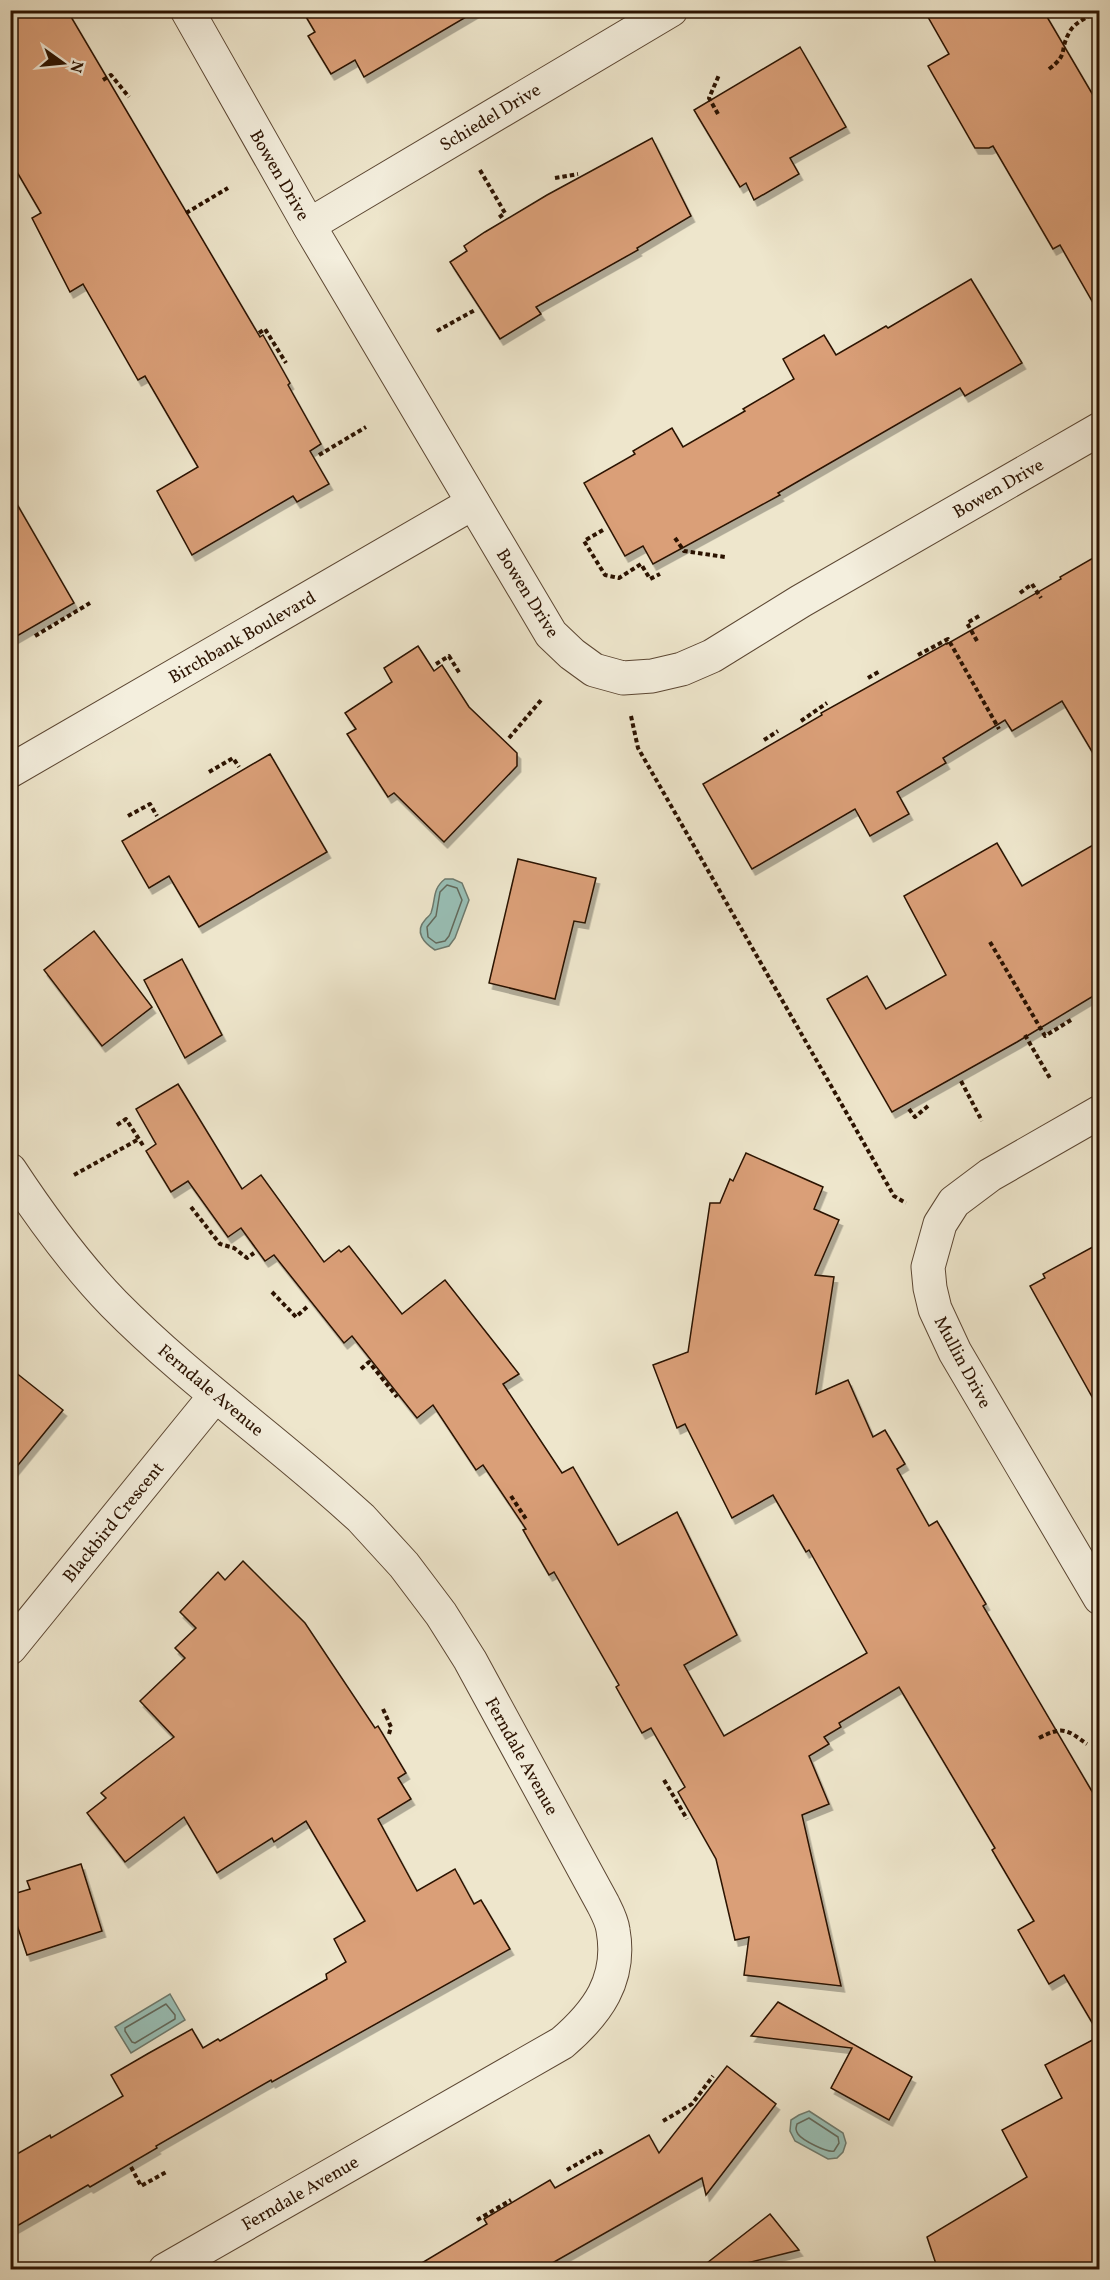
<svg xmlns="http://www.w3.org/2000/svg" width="1110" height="2280" viewBox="0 0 1110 2280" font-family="Vollkorn,serif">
	<defs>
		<filter id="shadow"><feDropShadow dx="3.5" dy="6" stdDeviation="0" flood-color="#0004"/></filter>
	</defs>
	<rect width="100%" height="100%" fill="#eee6cc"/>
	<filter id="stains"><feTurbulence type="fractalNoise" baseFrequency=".00333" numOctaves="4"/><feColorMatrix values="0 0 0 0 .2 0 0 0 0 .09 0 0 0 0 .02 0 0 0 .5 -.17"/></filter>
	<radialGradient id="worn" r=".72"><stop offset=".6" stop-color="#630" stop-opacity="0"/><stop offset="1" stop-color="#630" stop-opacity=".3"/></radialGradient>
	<!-- water -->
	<g fill="#99c0b7" stroke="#6d7a6e" stroke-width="1.5">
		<path d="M445,879H453L462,883L469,900L455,938L449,946L435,950C424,943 414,932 425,920C428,916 429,917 431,913C436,899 432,889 445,879Z"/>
		<polygon points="170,1994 185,2020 131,2053 115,2027"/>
		<polygon points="809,2111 843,2133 846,2143 843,2152 837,2158 828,2159 795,2141 790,2131 791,2120 799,2115"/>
	</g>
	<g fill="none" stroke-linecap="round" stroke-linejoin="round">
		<!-- shore -->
		<g stroke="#62695c" stroke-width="1.5">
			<polygon points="447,885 457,888 462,900 449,936 445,941 436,943 428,937 427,927 436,916 440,892"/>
			<polygon points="166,2004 175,2015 175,2019 135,2043 132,2042 125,2031 125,2028"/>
			<path d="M809,2118L838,2137L839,2143L834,2151C827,2153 802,2140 798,2134C795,2129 796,2128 797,2124Z"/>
		</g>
	</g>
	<!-- building -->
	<g fill="#da9f78" stroke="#2b1200" stroke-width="1.5" filter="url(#shadow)">
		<polygon points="10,10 67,10 260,337 263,335 290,383 288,385 321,444 310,451 329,484 297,502 293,496 192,555 157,491 198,467 145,376 138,380 83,284 70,292 32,218 41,213 10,160"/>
		<polygon points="302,10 478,10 364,77 355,60 331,74 308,36 315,32"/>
		<polygon points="924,10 1043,10 1100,107 1100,315 1060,245 1053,249 993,146 989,148 975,148 928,66 949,54"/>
		<polygon points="800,47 846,127 790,158 799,174 754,200 746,183 740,187 694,110"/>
		<polygon points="652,138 691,216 637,248 638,250 536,307 541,314 500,339 450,262 467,251 464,246 485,232 547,195"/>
		<polygon points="971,279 1022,363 965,396 960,388 778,493 780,495 653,564 643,546 625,556 584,483 635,454 633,451 672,428 683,447 745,411 743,409 794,379 783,359 824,335 836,355 886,326 888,328"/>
		<polygon points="10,492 74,603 10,640"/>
		<polygon points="1100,554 1100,765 1062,701 1012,731 1005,720 943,758 946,763 897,792 909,814 870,836 855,809 752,869 703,784 822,715 821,713 947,643 947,644 1061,579 1060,577"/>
		<polygon points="418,646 434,671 442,665 469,707 517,753 517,766 444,842 394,793 388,797 347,734 356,729 345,713 392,682 384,668"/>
		<polygon points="270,754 327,852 199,927 169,876 149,888 122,841"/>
		<polygon points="1100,841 1100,992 1017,1042 892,1112 827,999 867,976 886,1009 946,975 904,896 997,843 1022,886"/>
		<polygon points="518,859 596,878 585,923 574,921 555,999 489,983"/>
		<polygon points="94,931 152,1007 102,1046 44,970"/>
		<polygon points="182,959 222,1035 185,1058 144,980"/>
		<polygon points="178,1084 242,1189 261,1175 324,1262 339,1250 341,1252 349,1246 402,1314 445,1280 519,1374 503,1384 562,1473 573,1467 618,1545 677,1512 737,1635 684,1665 724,1736 867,1653 809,1550 806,1552 773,1495 732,1518 685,1424 677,1428 653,1365 688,1352 710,1203 720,1203 730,1179 733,1181 746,1153 823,1187 814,1209 839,1220 815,1275 834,1277 816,1394 848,1380 873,1437 885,1430 905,1464 897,1469 929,1526 937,1521 986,1604 983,1606 1100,1805 1100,2036 1064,1975 1049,1984 1018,1930 1034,1921 992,1850 995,1848 899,1687 839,1723 841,1727 824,1737 829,1744 809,1756 829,1804 802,1815 841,1986 744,1975 749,1937 735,1940 716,1859 678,1792 685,1787 651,1728 642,1733 616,1687 619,1685 554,1572 549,1575 523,1530 526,1529 483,1465 476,1470 433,1405 417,1418 352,1336 344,1343 274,1255 265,1261 241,1228 228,1237 188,1181 171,1192 146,1151 156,1144 136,1109"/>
		<polygon points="1100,1243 1100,1411 1030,1286 1045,1278 1043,1274"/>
		<polygon points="10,1368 63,1410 10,1475"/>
		<polygon points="243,1561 305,1623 375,1728 378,1726 406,1773 398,1778 411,1799 378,1819 417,1891 455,1869 474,1904 481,1900 510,1949 272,2082 271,2080 156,2146 157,2148 90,2187 88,2185 10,2230 10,2158 50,2135 51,2138 123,2096 111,2075 149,2053 192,2029 203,2048 218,2039 220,2041 327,1979 326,1974 346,1962 334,1939 365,1921 306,1821 274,1842 272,1838 217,1873 184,1817 125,1862 87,1813 106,1798 101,1793 174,1737 140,1701 185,1658 175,1648 196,1628 180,1612 218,1572 225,1580"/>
		<polygon points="81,1864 102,1931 27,1955 10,1904 10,1895 30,1889 27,1881"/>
		<polygon points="778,2002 912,2077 889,2120 831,2088 852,2048 751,2036"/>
		<polygon points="1100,2036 1100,2270 938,2270 927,2237 1027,2177 1002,2130 1062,2098 1045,2065"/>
		<polygon points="727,2066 776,2104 706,2195 702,2178 540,2270 410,2270 487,2224 484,2219 550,2180 555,2188 649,2135 659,2153"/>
		<polygon points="770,2214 799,2250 719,2270 698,2270"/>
	</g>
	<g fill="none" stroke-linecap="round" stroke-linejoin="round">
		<!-- minor casing -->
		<g stroke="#5c4733" stroke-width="35">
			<g id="minor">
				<polyline points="187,10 311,229 551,634 572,654 594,670 623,678 652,676 682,669 712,656 801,601 1100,429"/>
				<polyline points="309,225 671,10"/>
				<polyline points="10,771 473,503"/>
				<polyline points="1100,1112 990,1175 954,1202 940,1224 928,1267 930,1288 935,1309 955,1352 1100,1598"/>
				<path d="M10,1170C41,1217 75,1264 114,1304C185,1376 267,1434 342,1501L361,1518L404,1565L441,1614L470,1660L603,1904C607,1912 612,1921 613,1930C622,1980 597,2013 562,2043L165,2270"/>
				<polyline points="10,1648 215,1396"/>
			</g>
		</g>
		<!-- path -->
		<g stroke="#2b1200" stroke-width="4" stroke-dasharray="4.5 3" stroke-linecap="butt">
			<polyline points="10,15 19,10"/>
			<path d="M1049,69C1069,54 1059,51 1069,33C1074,22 1089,17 1099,10"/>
			<polyline points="103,80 111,75 129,97"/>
			<polyline points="718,114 709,98 719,75"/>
			<polyline points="480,170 505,213 497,219"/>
			<polyline points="555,178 578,174"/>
			<polyline points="186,213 228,188"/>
			<polyline points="437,331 475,310"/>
			<polyline points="259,333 265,329 286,363"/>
			<polyline points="319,455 366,427"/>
			<polyline points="603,530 584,541 605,575 619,578 641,564 650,579 660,574"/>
			<polyline points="675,538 684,551 725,557"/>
			<polyline points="1020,593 1032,584 1041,598"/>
			<polyline points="35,636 90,603"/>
			<polyline points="977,641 967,623 981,615"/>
			<polyline points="918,655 948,639 999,729"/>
			<polyline points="436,664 449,656 460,674"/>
			<polyline points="868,678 880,671"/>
			<polyline points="631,716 638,748 894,1196 906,1203"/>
			<polyline points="801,721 827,703"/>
			<polyline points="509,738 542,699"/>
			<polyline points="764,740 778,731"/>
			<polyline points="209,772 233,758 239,767"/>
			<polyline points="128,816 150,804 157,816"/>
			<polyline points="990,942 1045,1036 1071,1020"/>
			<polyline points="1025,1035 1051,1080"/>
			<polyline points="961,1081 982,1121"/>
			<polyline points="909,1109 915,1117 928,1106"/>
			<polyline points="117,1125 126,1119 144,1147"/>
			<polyline points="74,1175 139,1139"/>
			<polyline points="191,1207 220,1244 234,1248 247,1258 254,1253"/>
			<polyline points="272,1292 296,1317 309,1305"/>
			<polyline points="361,1369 369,1362 397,1397"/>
			<polyline points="511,1496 526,1519"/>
			<polyline points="383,1709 391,1727 389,1734"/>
			<path d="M1039,1738C1063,1726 1066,1729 1087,1744"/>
			<polyline points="664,1780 687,1819"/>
			<polyline points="663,2121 692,2104 713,2076"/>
			<polyline points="131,2167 141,2186 168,2171"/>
			<polyline points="567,2170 600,2151 602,2154"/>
			<polyline points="477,2220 511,2200"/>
		</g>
		<!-- minor -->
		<use href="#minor" stroke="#f4efde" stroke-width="33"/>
	</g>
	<g text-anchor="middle" stroke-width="5" stroke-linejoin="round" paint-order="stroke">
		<!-- street labels -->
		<g font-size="18" fill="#2b1200" stroke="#f4efde">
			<text transform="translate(490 117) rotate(-31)" y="6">Schiedel Drive</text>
			<text transform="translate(280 175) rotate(60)" y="6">Bowen Drive</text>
			<text transform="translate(998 488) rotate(-30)" y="6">Bowen Drive</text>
			<text transform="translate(528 593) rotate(58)" y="6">Bowen Drive</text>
			<text transform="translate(242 637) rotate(-30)" y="6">Birchbank Boulevard</text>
			<text transform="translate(963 1362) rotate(62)" y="6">Mullin Drive</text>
			<text transform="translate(211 1390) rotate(40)" y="6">Ferndale Avenue</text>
			<text transform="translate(113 1522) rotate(-51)" y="6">Blackbird Crescent</text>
			<text transform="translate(522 1756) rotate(61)" y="6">Ferndale Avenue</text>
			<text transform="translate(300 2193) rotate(-30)" y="6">Ferndale Avenue</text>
		</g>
	</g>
	<!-- margin -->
	<rect width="1110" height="2280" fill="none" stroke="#eee6cc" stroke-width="36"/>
	<rect x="12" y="12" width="1086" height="2256" fill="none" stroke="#2b1200" stroke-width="3"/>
	<rect x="18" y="18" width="1074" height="2244" fill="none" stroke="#2b1200" stroke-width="1.5"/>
	<!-- north arrow -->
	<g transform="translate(63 63) rotate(105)" stroke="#f4efde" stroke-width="4.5" paint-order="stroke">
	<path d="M0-4.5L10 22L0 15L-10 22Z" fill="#2b1200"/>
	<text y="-9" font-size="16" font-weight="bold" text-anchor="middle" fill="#2b1200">N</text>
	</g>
	<rect width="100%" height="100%" filter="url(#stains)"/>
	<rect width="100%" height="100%" fill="url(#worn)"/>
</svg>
